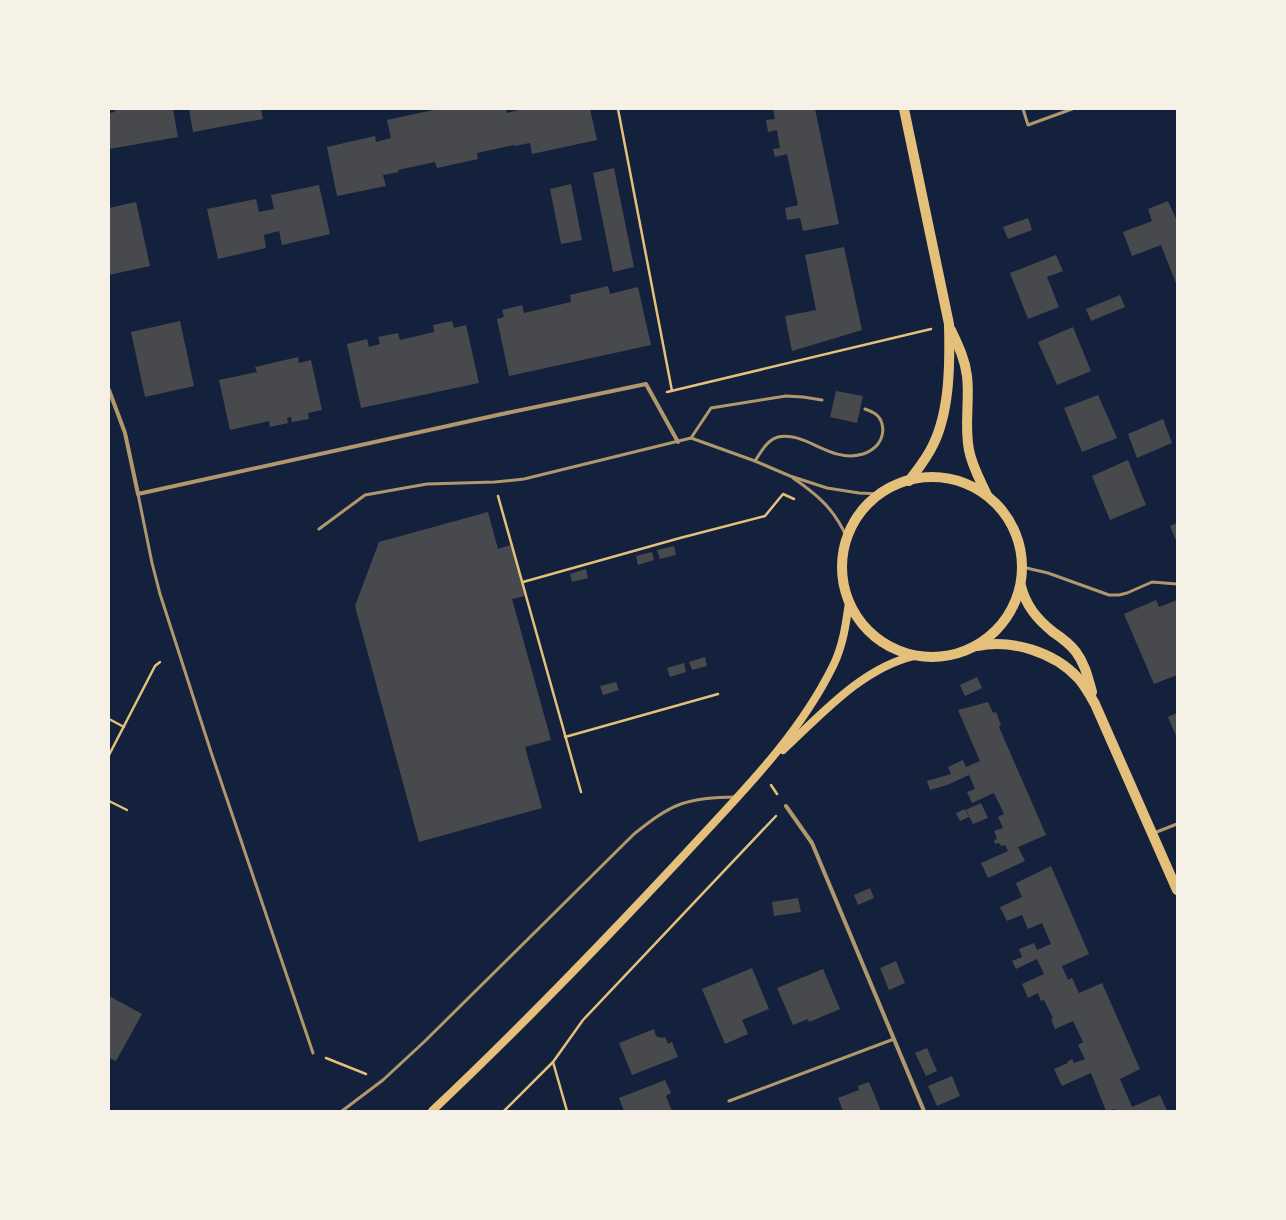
<svg xmlns="http://www.w3.org/2000/svg" width="1286" height="1220" viewBox="0 0 1286 1220" font-family="Commissioner,sans-serif">
	<rect width="100%" height="100%" fill="#14213d"/>
	<!-- building -->
	<g fill="#48494c">
		<polygon points="115,109 173,109 178,137 109,149 109,113 115,112"/>
		<polygon points="189,109 261,109 263,119 193,132"/>
		<polygon points="438,109 506,109 507,113 522,109 590,109 597,140 532,154 530,143 514,146 514,145 477,153 478,159 437,168 435,162 398,170 399,172 383,175 386,186 337,196 327,147 375,136 376,142 391,138 387,120"/>
		<polygon points="773,109 815,109 839,224 803,231 800,218 787,220 785,208 798,205 787,154 775,157 773,149 780,148 777,130 768,132 766,120 775,119"/>
		<polygon points="614,168 634,267 613,272 593,173"/>
		<polygon points="571,184 582,240 561,244 550,189"/>
		<polygon points="319,185 330,234 282,245 279,231 264,235 266,248 218,259 207,209 256,199 259,212 274,209 271,195"/>
		<polygon points="1168,201 1177,221 1177,286 1161,245 1132,256 1123,232 1152,221 1148,209"/>
		<polygon points="136,202 150,266 109,275 109,208"/>
		<polygon points="1028,218 1032,230 1008,239 1003,227"/>
		<polygon points="844,247 862,330 792,351 785,316 816,310 805,255"/>
		<polygon points="1056,255 1063,271 1047,277 1059,307 1028,319 1010,273"/>
		<polygon points="608,286 610,294 638,287 651,345 509,376 497,319 504,317 502,310 522,305 524,313 571,302 570,295"/>
		<polygon points="1120,295 1125,307 1091,321 1086,309"/>
		<polygon points="180,321 194,386 145,397 131,332"/>
		<polygon points="452,321 454,328 466,325 479,383 361,408 347,344 367,339 369,347 380,344 378,337 398,333 400,340 434,332 433,325"/>
		<polygon points="1073,327 1091,371 1057,385 1038,342"/>
		<polygon points="298,357 299,363 311,360 322,410 308,413 309,419 292,422 291,417 287,418 288,423 270,427 269,421 230,430 219,380 257,372 255,367"/>
		<polygon points="836,391 863,396 857,423 830,417"/>
		<polygon points="1098,395 1117,438 1082,452 1064,408"/>
		<polygon points="1163,419 1172,443 1137,458 1128,434"/>
		<polygon points="1128,460 1146,505 1110,520 1092,476"/>
		<polygon points="488,512 498,549 511,545 525,596 512,599 551,740 525,747 542,808 419,842 355,606 379,542"/>
		<polygon points="1177,523 1177,543 1170,526"/>
		<polygon points="674,546 676,555 660,559 657,550"/>
		<polygon points="652,552 654,560 638,565 636,556"/>
		<polygon points="586,569 588,578 572,582 570,574"/>
		<polygon points="1156,600 1159,607 1177,600 1177,675 1154,684 1124,614"/>
		<polygon points="705,657 707,666 692,670 689,662"/>
		<polygon points="684,663 686,672 670,677 667,668"/>
		<polygon points="977,677 982,688 965,696 960,685"/>
		<polygon points="616,682 619,690 603,695 600,686"/>
		<polygon points="988,702 993,713 996,712 1001,725 999,727 1046,835 1018,847 1025,861 988,878 981,863 1008,851 1005,845 1001,846 999,843 995,844 994,840 997,839 994,831 1003,828 998,817 1004,814 994,793 972,803 967,792 975,789 969,775 947,785 930,790 927,781 951,774 948,767 963,760 966,767 980,761 958,710"/>
		<polygon points="1177,713 1177,738 1168,717"/>
		<polygon points="981,803 988,818 973,824 966,810"/>
		<polygon points="965,809 969,817 960,821 956,813"/>
		<polygon points="1051,866 1089,954 1062,966 1068,980 1072,978 1079,993 1102,983 1140,1069 1120,1079 1132,1107 1160,1095 1167,1111 1115,1111 1115,1109 1106,1111 1091,1073 1062,1086 1054,1069 1068,1063 1067,1062 1072,1059 1074,1063 1085,1059 1078,1045 1083,1042 1073,1021 1055,1029 1051,1019 1053,1018 1044,1000 1041,1001 1038,993 1028,998 1022,984 1044,974 1037,959 1016,969 1012,961 1022,957 1019,949 1034,943 1037,950 1051,944 1042,923 1028,929 1022,915 1007,921 1000,907 1022,897 1016,883"/>
		<polygon points="870,888 874,898 858,905 854,895"/>
		<polygon points="798,898 801,912 774,916 772,902"/>
		<polygon points="896,961 905,983 889,990 880,968"/>
		<polygon points="752,968 769,1009 742,1020 748,1034 725,1044 702,989"/>
		<polygon points="823,969 840,1009 809,1022 808,1019 793,1025 777,988"/>
		<polygon points="109,996 142,1014 116,1061 109,1058"/>
		<polygon points="654,1029 656,1036 662,1038 665,1037 668,1044 672,1042 678,1057 632,1075 619,1043"/>
		<polygon points="927,1048 937,1071 926,1076 915,1053"/>
		<polygon points="952,1076 960,1096 937,1106 928,1086"/>
		<polygon points="665,1080 671,1093 666,1096 672,1111 624,1111 619,1098"/>
		<polygon points="869,1082 881,1111 843,1111 838,1098 859,1090 858,1086"/>
	</g>
	<g fill="none" stroke-linecap="round" stroke-linejoin="round">
		<!-- path -->
		<g stroke="#e5c07b" stroke-width="2.5">
			<polyline points="618,109 672,391"/>
			<polyline points="667,392 931,329"/>
			<polyline points="498,496 581,792"/>
			<polyline points="523,582 680,538 765,516 783,494 794,499"/>
			<polyline points="109,719 124,727"/>
			<polyline points="565,737 718,694"/>
			<polyline points="109,755 155,666 160,662"/>
			<polyline points="771,785 777,794"/>
			<polyline points="109,801 127,810"/>
			<polyline points="326,1058 366,1074"/>
			<polyline points="504,1111 553,1062"/>
			<polyline points="567,1111 553,1062 583,1020 776,816"/>
		</g>
		<!-- service -->
		<g stroke="#b1986c" stroke-width="3">
			<polyline points="1023,109 1028,125 1072,109"/>
			<polyline points="691,438 711,408 786,396 803,397 822,400"/>
			<path d="M755,461C761,452 767,440 778,437C807,431 830,464 863,454C869,452 874,449 878,444C882,439 884,431 882,424C880,415 873,412 865,409"/>
			<path d="M793,478C818,495 835,510 847,538"/>
			<polyline points="138,494 152,563 160,594 211,752 313,1053"/>
			<polyline points="319,529 365,495 427,484 495,482 524,479 691,438 755,461 790,476 827,488 859,493 880,494"/>
			<polyline points="1022,567 1048,573 1109,595 1119,595 1127,593 1152,582 1177,584"/>
			<polyline points="1154,833 1177,824"/>
			<polyline points="729,1101 894,1039"/>
			<path d="M342,1111L383,1080L425,1041L634,834C648,823 664,810 681,804C698,798 718,797 736,797"/>
		</g>
		<!-- minor -->
		<g stroke="#b1986c" stroke-width="4">
			<polyline points="109,390 125,433 138,494 502,414 646,384 678,442"/>
			<polyline points="786,806 812,843 924,1111"/>
		</g>
		<!-- secondary -->
		<g stroke="#e5c07b" stroke-width="8">
			<path d="M783,750C821,715 862,668 914,656"/>
			<path d="M432,1111C519,1029 602,943 684,855C738,796 797,739 833,666C843,646 846,624 849,602"/>
		</g>
		<!-- primary -->
		<g stroke="#e5c07b" stroke-width="10">
			<path d="M904,109L949,324C950,362 950,411 933,445C927,458 918,469 909,481"/>
			<path d="M951,330C958,345 965,359 967,376C970,400 964,425 969,450C972,466 980,480 987,495"/>
			<circle cx="932" cy="567" r="90"/>
			<path d="M1021,586C1026,606 1037,619 1053,632C1062,638 1070,644 1076,652C1085,664 1088,678 1092,692"/>
			<path d="M977,646C1012,639 1054,652 1078,678C1085,686 1090,695 1095,704L1177,890"/>
		</g>
	</g>
	<!-- border -->
	<rect width="1286" height="1220" fill="none" stroke="#f6f1e7" stroke-width="220"/>
</svg>
